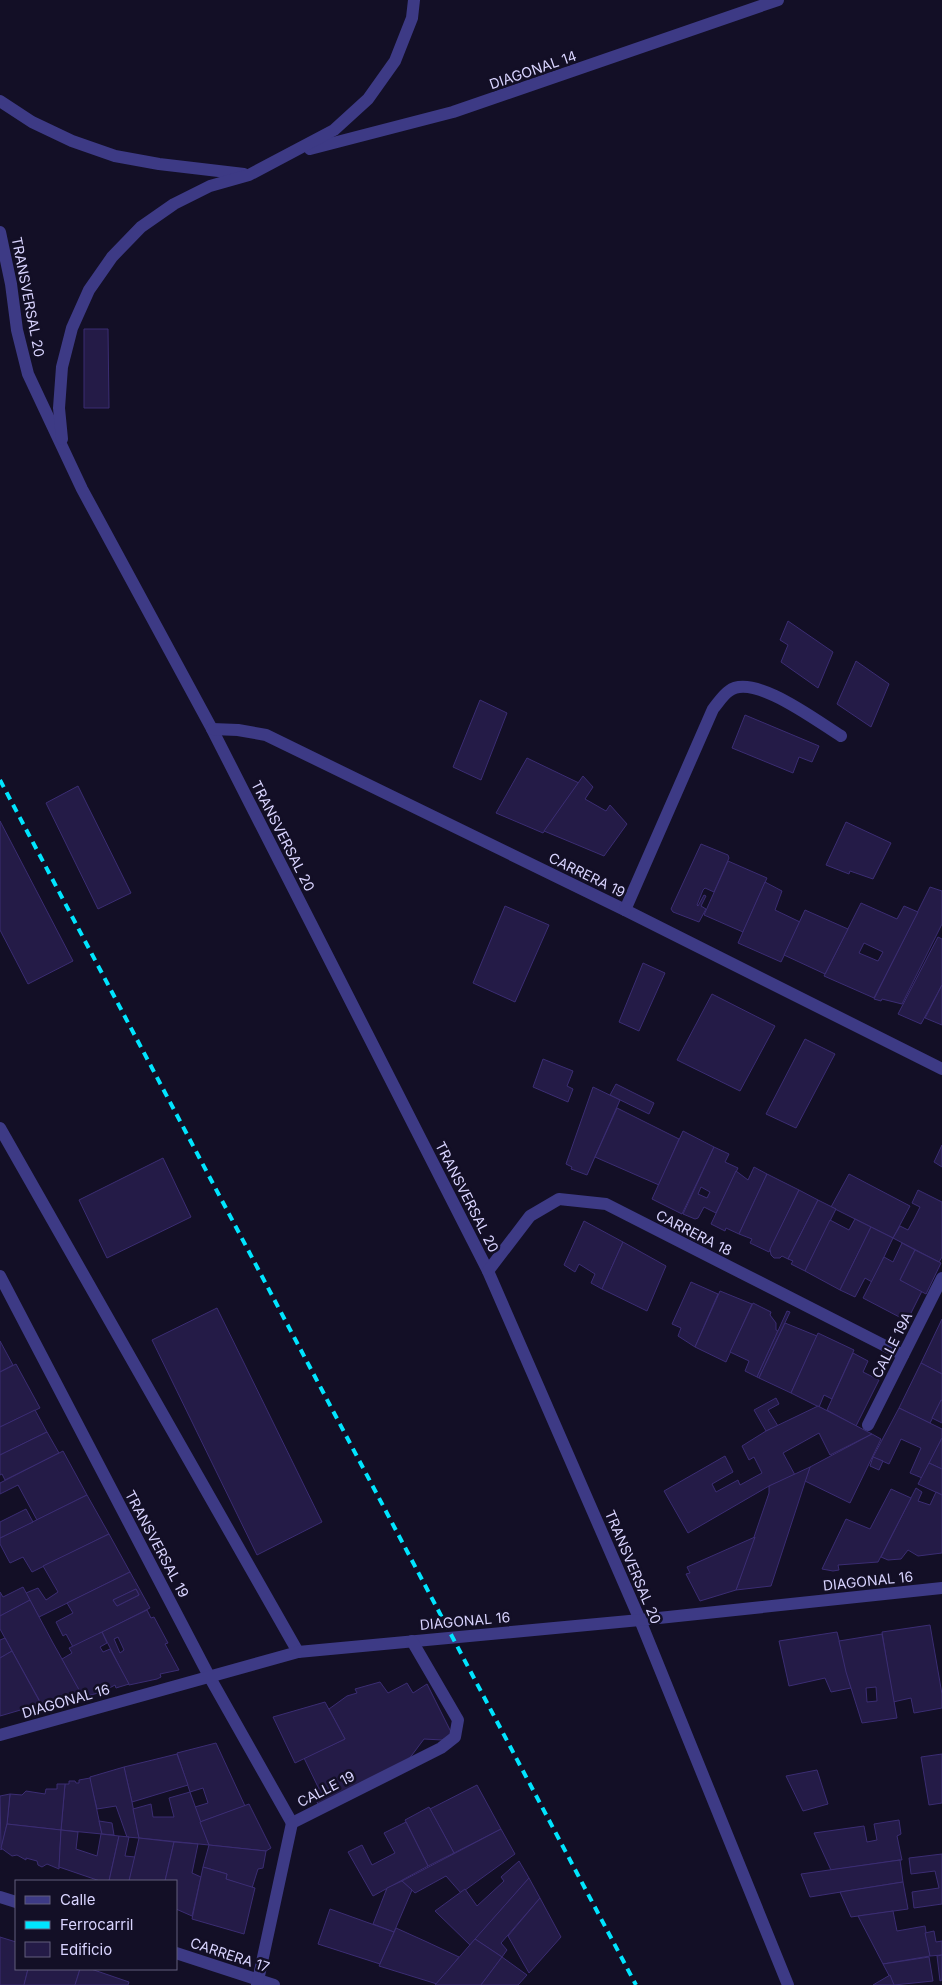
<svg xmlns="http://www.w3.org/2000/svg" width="942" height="1985" viewBox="0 0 942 1985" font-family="Inter,sans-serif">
	<rect width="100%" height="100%" fill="#130f26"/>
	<!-- building -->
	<g fill="#241b47" stroke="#3b2d73" fill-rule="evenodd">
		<polygon points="84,329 108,329 109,408 84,408"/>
		<polygon points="788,621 833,652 818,688 781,662 788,645 780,640"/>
		<polygon points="856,661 889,684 871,727 837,704"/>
		<polygon points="480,700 507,713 481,780 453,767"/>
		<polygon points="745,715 819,746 812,762 799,757 793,773 732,748"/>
		<polygon points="527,758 579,783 543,833 496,813"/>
		<polygon points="583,776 593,787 585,799 606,811 610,805 627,824 604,856 544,831"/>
		<polygon points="78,786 131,893 98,909 46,803"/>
		<polygon points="0,821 73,961 28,984 0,930"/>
		<polygon points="846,822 891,843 873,879 850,871 849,874 826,865"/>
		<polygon points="701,844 728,855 729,858 714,892 705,888 703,890 697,905 698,906 704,895 706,896 701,906 706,909 699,922 673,912 671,909"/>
		<polygon points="728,861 767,878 743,932 704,915"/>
		<polygon points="765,882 782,891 775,910 800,922 781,962 738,943"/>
		<polygon points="930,887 942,891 942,924 902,1004 882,999 881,1001 874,999"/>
		<path d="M861,903L897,919L904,906L918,912L874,998L824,976ZM864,943L883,952L878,961L859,953Z"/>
		<polygon points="505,906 549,925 515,1002 473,983"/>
		<polygon points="805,910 848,929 825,974 784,955"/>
		<polygon points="938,937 942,939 942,985 921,1024 898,1014"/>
		<polygon points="643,963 665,973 639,1031 619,1022"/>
		<polygon points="942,985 942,1025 925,1018"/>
		<polygon points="712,994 775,1026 740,1091 677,1060"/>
		<polygon points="805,1039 835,1054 796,1128 766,1114"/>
		<polygon points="543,1059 573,1071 567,1086 573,1089 568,1102 533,1087"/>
		<polygon points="616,1084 654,1103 649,1114 610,1095"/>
		<polygon points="593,1087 620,1100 587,1175 571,1169 572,1167 566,1164"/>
		<polygon points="617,1108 679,1139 659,1185 595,1157"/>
		<polygon points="683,1131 714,1147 682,1214 652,1199"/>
		<polygon points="942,1145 942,1167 934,1162"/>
		<path d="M714,1147L729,1154L725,1162L738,1168L716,1213L704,1207L698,1218L695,1219L683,1214ZM701,1187L710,1192L707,1198L698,1194Z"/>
		<polygon points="163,1158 191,1217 107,1258 79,1200"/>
		<polygon points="754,1167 767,1174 739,1234 726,1228 725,1231 711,1224 736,1171 748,1180"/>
		<polygon points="767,1174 799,1190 769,1252 750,1243 752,1239 739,1234"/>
		<polygon points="849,1174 910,1206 893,1238 831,1207"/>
		<polygon points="799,1190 818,1200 788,1259 782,1256 780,1258 774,1258 771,1255 770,1249"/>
		<polygon points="918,1190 942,1202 942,1257 939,1262 893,1238 900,1226 908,1230 914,1219 920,1207 912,1203"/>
		<polygon points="818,1200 836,1209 805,1271 791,1264 793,1261 788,1259"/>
		<polygon points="855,1219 871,1227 840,1290 805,1271 830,1220 849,1230"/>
		<polygon points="584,1221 623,1242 602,1289 591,1283 595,1274 579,1264 575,1272 564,1265"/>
		<polygon points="871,1227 893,1238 872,1282 865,1278 855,1297 840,1290"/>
		<polygon points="623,1242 666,1266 647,1311 602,1289"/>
		<polygon points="902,1243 915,1250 900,1280 922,1291 907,1321 863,1298 884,1257 893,1262"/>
		<polygon points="915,1250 941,1263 926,1294 900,1280"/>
		<polygon points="691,1282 718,1294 695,1347 678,1336 681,1328 672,1324"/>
		<polygon points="720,1291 752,1304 726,1362 695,1347"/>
		<polygon points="753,1303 771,1312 770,1315 776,1323 776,1330 778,1331 757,1377 745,1371 749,1361 730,1352"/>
		<polygon points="217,1308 322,1522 257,1555 152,1340"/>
		<polygon points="787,1311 790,1312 759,1378 757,1377"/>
		<polygon points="942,1319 942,1374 921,1363"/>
		<polygon points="785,1323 817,1336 791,1393 759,1378"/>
		<polygon points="818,1333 854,1350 832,1399 824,1395 819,1407 791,1393"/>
		<polygon points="0,1341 13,1365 0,1372"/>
		<polygon points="853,1353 868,1361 863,1372 879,1380 856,1426 827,1410"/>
		<polygon points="921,1363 942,1374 942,1399 930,1423 899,1408"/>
		<polygon points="16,1364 40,1408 0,1427 0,1372"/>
		<polygon points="776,1398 779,1404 768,1410 778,1426 766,1431 754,1410"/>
		<polygon points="941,1400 942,1401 942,1423 932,1418"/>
		<polygon points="818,1406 872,1434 830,1455 819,1433 783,1453 795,1475 769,1486 688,1533 664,1491 725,1456 733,1472 712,1484 716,1492 738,1480 740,1485 762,1473 754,1457 749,1460 742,1446 766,1431"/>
		<polygon points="899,1408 942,1429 942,1438 922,1478 910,1473 921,1448 901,1439 889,1464 873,1457"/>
		<polygon points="35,1410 47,1432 0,1455 0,1427"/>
		<polygon points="47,1432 59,1453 5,1480 2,1474 0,1475 0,1455"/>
		<polygon points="872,1434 881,1439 850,1503 805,1481 810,1467"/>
		<polygon points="942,1438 942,1469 929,1463"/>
		<polygon points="63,1451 87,1495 37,1520 18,1485 0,1494 0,1483"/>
		<polygon points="873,1457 883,1461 879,1470 870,1466"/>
		<polygon points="929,1463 942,1469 942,1495 918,1484"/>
		<polygon points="810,1467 771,1586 736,1590 769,1493 769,1486"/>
		<polygon points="916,1488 922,1492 918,1501 930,1505 936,1492 942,1495 942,1553 918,1556 908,1550 901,1559 888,1560 881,1557"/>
		<polygon points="891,1489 911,1498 878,1562 838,1565 839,1570 833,1571 822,1569 846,1519 870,1529"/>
		<polygon points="87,1495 109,1534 32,1572 23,1557 10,1563 0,1544 0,1538"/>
		<polygon points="26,1509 33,1522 0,1538 0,1522"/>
		<polygon points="109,1534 130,1572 39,1617 26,1593 38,1588 46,1600 58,1592 43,1566"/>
		<polygon points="755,1537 736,1590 700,1601 686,1574 690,1573 687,1567"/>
		<path d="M130,1572L150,1608L73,1647L66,1634L63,1636L56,1622L73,1613L67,1603ZM136,1589L139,1595L117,1606L113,1600Z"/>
		<polygon points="23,1587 30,1600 0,1616 0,1592 3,1597"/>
		<polygon points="136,1589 139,1595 117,1606 113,1600"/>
		<polygon points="30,1600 53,1643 84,1698 62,1703 62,1701 43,1707 0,1629 0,1616"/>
		<path d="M147,1610L151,1618L154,1617L168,1643L165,1644L179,1670L160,1674L161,1677L157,1679L129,1685L102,1632ZM118,1637L124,1650L120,1653L114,1639Z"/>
		<polygon points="930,1625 942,1694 942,1708 914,1713 911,1698 893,1702 882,1632"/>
		<polygon points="102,1632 107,1643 100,1647 103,1652 110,1649 129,1684 116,1688 115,1685 102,1692 83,1697 62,1659 72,1653 69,1648"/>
		<polygon points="837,1632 851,1688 831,1692 825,1678 789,1686 779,1641"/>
		<path d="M882,1634L897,1718L862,1723L846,1672L839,1641ZM876,1687L877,1701L867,1702L866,1688Z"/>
		<polygon points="5,1638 12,1651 0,1658 0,1640"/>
		<polygon points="12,1651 41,1704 0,1716 0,1658"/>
		<polygon points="380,1682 388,1693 407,1683 413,1693 427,1684 452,1734 442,1740 424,1739 409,1759 320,1808 312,1792 319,1789 304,1758 345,1739 329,1709 347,1696 357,1693 355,1689"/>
		<polygon points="325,1702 345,1739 295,1763 273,1717"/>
		<polygon points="216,1743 245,1806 200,1822 195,1807 208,1803 203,1788 190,1792 177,1753"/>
		<polygon points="177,1754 188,1785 132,1802 124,1767"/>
		<polygon points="942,1754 942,1803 929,1805 921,1757"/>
		<polygon points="124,1767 132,1802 139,1838 127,1837 116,1806 97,1809 90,1781 90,1777"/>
		<polygon points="817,1770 828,1804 803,1811 786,1776"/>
		<polygon points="90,1778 102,1834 61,1830 65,1784 69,1784 69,1781 75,1781 76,1783 79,1783 79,1780"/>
		<polygon points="57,1784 65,1784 61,1830 7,1824 10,1794 22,1795 26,1791 45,1794 46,1789 57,1789"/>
		<polygon points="477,1785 501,1829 454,1853 430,1809"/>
		<polygon points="190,1792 209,1845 139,1838 133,1809 151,1804 153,1817 174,1817 169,1798"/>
		<polygon points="10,1794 7,1824 1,1850 0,1796"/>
		<polygon points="249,1804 271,1848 266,1851 209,1845 200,1822"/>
		<polygon points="429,1807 454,1853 428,1866 405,1820"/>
		<polygon points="899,1820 901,1834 897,1836 902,1860 900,1860 831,1870 814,1833 864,1826 867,1842 877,1840 874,1824"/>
		<polygon points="99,1821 112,1823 114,1835 102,1834"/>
		<polygon points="406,1822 428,1866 373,1896 348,1852 362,1845 372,1865 395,1853 384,1833"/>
		<polygon points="7,1824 61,1830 59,1869 47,1864 42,1867 38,1865 37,1861 26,1858 26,1860 17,1855 12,1856 1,1848"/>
		<polygon points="501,1829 515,1854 461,1893 446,1876 415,1893 402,1881"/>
		<polygon points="61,1830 78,1832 76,1849 97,1856 101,1834 119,1836 109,1881 100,1881 59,1867"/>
		<polygon points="119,1836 129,1837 125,1856 135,1857 134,1862 129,1881 109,1881"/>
		<polygon points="139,1838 174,1842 165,1881 129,1881"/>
		<polygon points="174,1842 198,1844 192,1873 201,1877 192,1916 176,1909 176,1881 165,1881"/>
		<polygon points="209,1845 266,1851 263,1868 258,1869 252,1888 226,1879 227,1874 203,1867"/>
		<polygon points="942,1854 942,1904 914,1908 912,1892 939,1888 935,1871 911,1874 909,1858"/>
		<polygon points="900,1860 903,1882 810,1897 801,1874"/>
		<polygon points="519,1861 529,1878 470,1945 435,1911 465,1889 477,1906 504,1881 501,1877"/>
		<polygon points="203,1867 227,1874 226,1879 255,1888 244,1934 192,1919"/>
		<polygon points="529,1878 540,1898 501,1943 507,1950 502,1957 475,1939"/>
		<polygon points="402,1881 412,1890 394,1932 373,1924 387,1888"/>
		<polygon points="903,1882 908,1909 851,1917 840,1892"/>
		<polygon points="540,1898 561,1937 529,1973 508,1936"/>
		<polygon points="330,1909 394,1932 380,1964 318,1944"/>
		<polygon points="893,1911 897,1931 925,1926 930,1956 883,1964 858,1916"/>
		<polygon points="396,1928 427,1942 459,1957 437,1984 379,1966"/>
		<polygon points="934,1931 936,1942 942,1941 942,1955 930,1956 925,1933"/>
		<polygon points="0,1937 16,1942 16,1969 28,1969 24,1985 0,1985"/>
		<polygon points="475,1939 502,1957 481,1985 435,1985"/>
		<polygon points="942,1955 942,1980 940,1981 937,1956"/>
		<polygon points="502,1957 527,1975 518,1985 481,1985"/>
		<polygon points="929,1957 933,1981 894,1985 883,1964"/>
		<polygon points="28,1969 80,1969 75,1985 24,1985"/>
		<polygon points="80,1969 91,1969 129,1982 128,1985 75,1985"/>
		<polygon points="890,1975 894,1985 873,1985"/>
	</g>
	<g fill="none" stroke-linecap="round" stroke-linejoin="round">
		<!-- minor -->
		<g stroke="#3d3a85" stroke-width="12">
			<polyline points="0,101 32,122 72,141 115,156 159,164 244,174"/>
			<polyline points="310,149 453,112 778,0"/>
			<polyline points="0,232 11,284 17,330 28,374 82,489 212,729 488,1271 640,1620 788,1985"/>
			<polyline points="62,439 59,408 62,367 72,328 89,290 112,257 141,227 174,204 210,186 249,175 334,130 368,99 395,61 412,18 414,0"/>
			<polyline points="212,729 238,730 266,735 625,910 942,1069"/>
			<path d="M625,910L713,709C718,703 723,695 729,691C753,672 818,722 841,736"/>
			<polyline points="0,1128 298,1652"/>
			<polyline points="488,1271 530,1216 559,1199 606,1204 903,1355"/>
			<polyline points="0,1276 209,1676 292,1823"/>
			<polyline points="868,1425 942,1278"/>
			<polyline points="0,1735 298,1652 640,1620 942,1588"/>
			<polyline points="0,1897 16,1902"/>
			<polyline points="176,1953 274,1985"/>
			<polyline points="257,1985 292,1823 441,1748 455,1737 458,1720 412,1641"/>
		</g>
		<!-- rail -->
		<polyline stroke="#00e5ff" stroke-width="4" stroke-dasharray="8 6" stroke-linecap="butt" points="0,780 636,1985"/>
	</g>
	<g text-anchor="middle" stroke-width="5" stroke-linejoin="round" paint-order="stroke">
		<!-- street labels -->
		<g font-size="14" fill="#d9d4ff" stroke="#130f26">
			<text transform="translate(533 70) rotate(-19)" y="5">DIAGONAL 14</text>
			<text transform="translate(28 297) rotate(79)" y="5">TRANSVERSAL 20</text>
			<text transform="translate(283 836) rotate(63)" y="5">TRANSVERSAL 20</text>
			<text transform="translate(587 875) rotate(26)" y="5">CARRERA 19</text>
			<text transform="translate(467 1197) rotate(63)" y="5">TRANSVERSAL 20</text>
			<text transform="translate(694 1233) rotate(27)" y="5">CARRERA 18</text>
			<text transform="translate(892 1345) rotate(-63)" y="5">CALLE 19A</text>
			<text transform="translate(157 1544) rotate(62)" y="5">TRANSVERSAL 19</text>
			<text transform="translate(633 1567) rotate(67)" y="5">TRANSVERSAL 20</text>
			<text transform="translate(868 1581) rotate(-6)" y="5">DIAGONAL 16</text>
			<text transform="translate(465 1621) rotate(-5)" y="5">DIAGONAL 16</text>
			<text transform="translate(66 1701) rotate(-16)" y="5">DIAGONAL 16</text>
			<text transform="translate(326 1789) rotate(-27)" y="5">CALLE 19</text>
			<text transform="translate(230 1955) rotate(18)" y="5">CARRERA 17</text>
		</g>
	</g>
	<!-- legend -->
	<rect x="15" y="1880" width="162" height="90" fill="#130f26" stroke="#625e7d"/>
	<rect x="25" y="1896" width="25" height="8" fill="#3d3a85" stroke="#625e7d"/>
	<text x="60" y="1905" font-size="15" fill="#d9d4ff">Calle</text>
	<rect x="25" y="1921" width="25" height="8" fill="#00e5ff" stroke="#625e7d"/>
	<text x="60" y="1930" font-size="15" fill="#d9d4ff">Ferrocarril</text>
	<rect x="25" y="1942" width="25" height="15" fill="#241b47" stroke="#625e7d"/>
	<text x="60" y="1955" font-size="15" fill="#d9d4ff">Edificio</text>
</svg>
